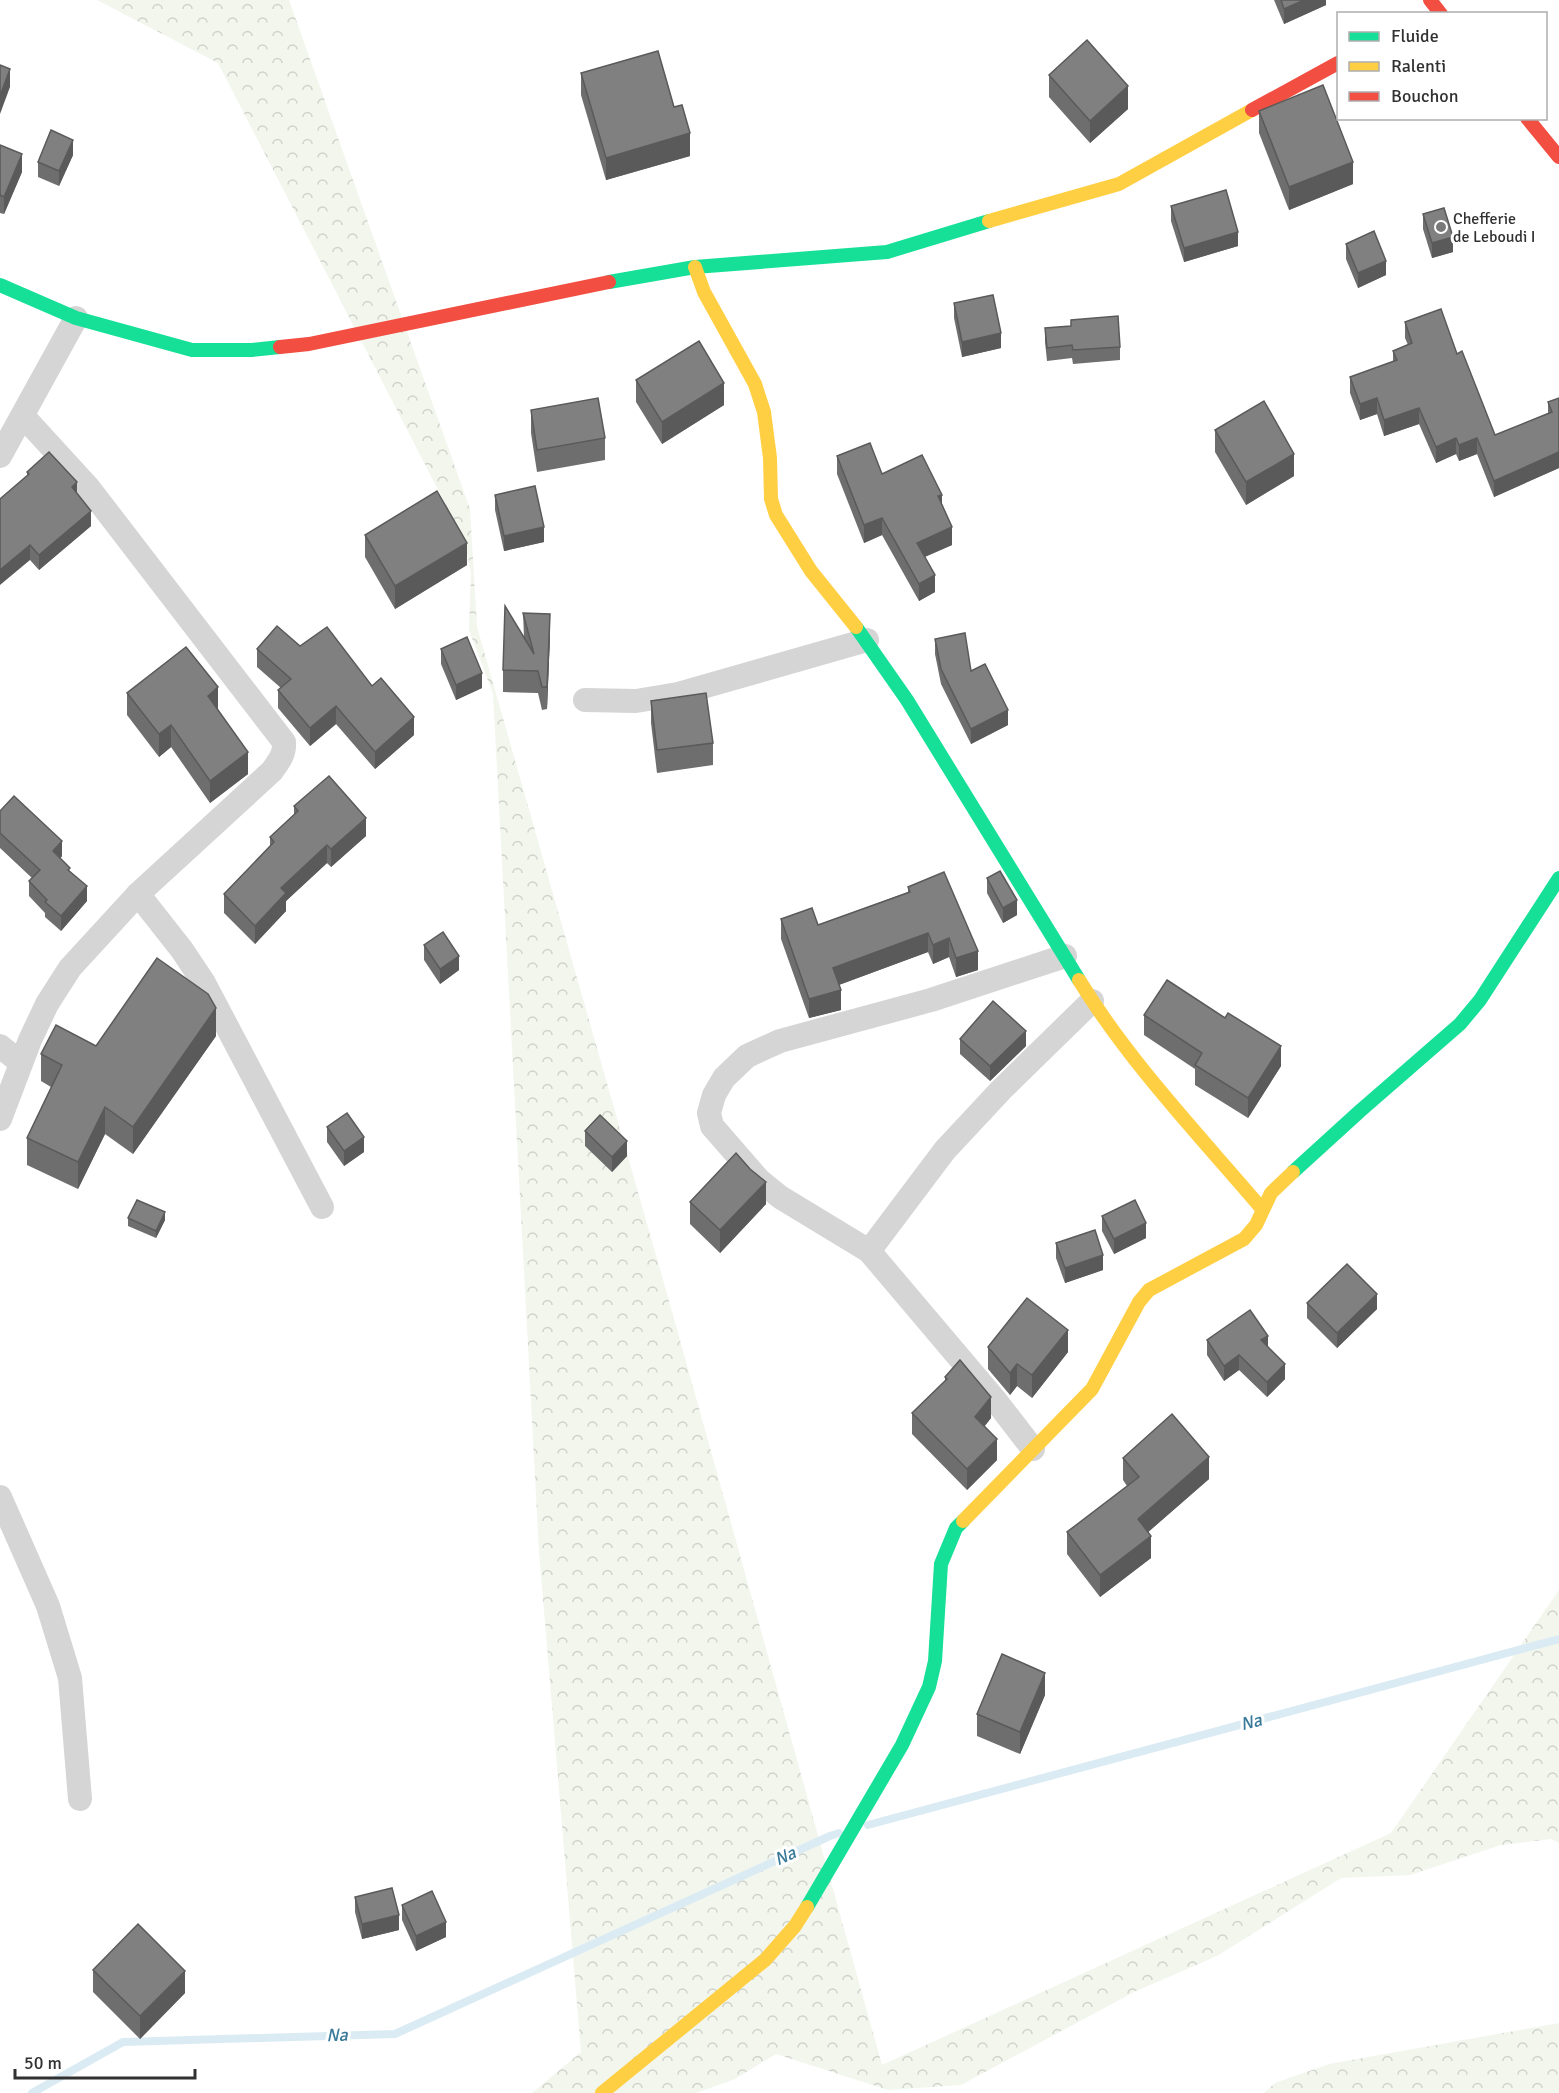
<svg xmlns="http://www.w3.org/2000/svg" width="1559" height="2093" viewBox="0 0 1559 2093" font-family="Signika,sans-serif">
	<defs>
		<pattern id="forest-crowns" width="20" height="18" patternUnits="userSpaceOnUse" patternTransform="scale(1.5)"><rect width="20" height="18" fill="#f2f6ed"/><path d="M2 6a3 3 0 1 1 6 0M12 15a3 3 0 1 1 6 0" fill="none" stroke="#d0d3cc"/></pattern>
	</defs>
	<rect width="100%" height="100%" fill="#fff"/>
	<!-- forest -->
	<g fill="url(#forest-crowns)">
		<polygon points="97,0 289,0 470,509 477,627 673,1315 882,2065 1391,1833 1559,1590 1559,1843 1551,1839 1501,1845 1410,1875 1341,1878 1217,1956 1134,1992 961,2085 888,2090 776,2054 735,2079 696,2093 532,2093 581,2052 539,1551 493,694 469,630 471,574 465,542 218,63"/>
		<polygon points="1559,2023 1559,2093 1264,2093 1275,2083 1329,2064"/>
	</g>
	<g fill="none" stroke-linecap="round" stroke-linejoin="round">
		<!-- stream -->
		<g stroke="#dbebf4" stroke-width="8">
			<polyline points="868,1825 1559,1639"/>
			<polyline points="32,2093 123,2042 395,2034 830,1836 839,1833"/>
		</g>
		<!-- street -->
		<g stroke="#d5d5d5" stroke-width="24">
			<polyline points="0,456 76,318"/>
			<polyline points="585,700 636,701 678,694 867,640"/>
			<polyline points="138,894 182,950 204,983 322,1207"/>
			<polyline points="0,1046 21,1063"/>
			<path d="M0,1119L30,1040L47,1004L70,968L138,894L272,771C279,761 285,754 284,742L88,487L23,416"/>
			<polyline points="869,1251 945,1150 1001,1090 1092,1001"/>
			<polyline points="1033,1449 996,1401 869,1251 780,1197 759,1180 712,1126 709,1113 714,1095 724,1078 747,1056 780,1041 931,1000 1065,956"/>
			<polyline points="0,1497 48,1606 70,1678 80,1799"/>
		</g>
		<!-- fast -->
		<g stroke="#16e098" stroke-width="14">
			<polyline points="609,282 695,267 887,252 989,221"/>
			<polyline points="0,285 76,318 192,350 252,350 280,347"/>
			<polyline points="856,627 907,700 1079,980"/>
			<polyline points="1293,1172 1360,1111 1460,1024 1480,1000 1559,878"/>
			<polyline points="807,1907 902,1745 929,1687 935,1661 941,1564 956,1528 963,1521"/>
		</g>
		<!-- slow -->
		<g stroke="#ffcf43" stroke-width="14">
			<polyline points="989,221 1119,184 1252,110"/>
			<polyline points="695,267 704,292 755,384 764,412 770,458 771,499 776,515 811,571 856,627"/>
			<path d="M1079,980C1130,1063 1199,1135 1262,1209"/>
			<polyline points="963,1521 1092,1389 1139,1302 1149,1290 1244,1239 1256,1225 1271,1193 1293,1172"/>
			<polyline points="602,2093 765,1960 795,1926 807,1907"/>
		</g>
		<!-- jam -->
		<g stroke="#f24e42" stroke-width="14">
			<polyline points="1430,0 1441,14"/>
			<polyline points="1252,110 1338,63"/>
			<polyline points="1527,118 1559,157"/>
			<polyline points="280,347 309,344 609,282"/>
		</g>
	</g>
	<!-- wall -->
	<g fill="#6e6e6e">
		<polygon points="1274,0 1326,0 1326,5 1284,24"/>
		<polygon points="581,73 690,156 606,180 581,95"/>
		<polygon points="1049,75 1128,109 1090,143 1049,97"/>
		<polygon points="1259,111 1353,184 1289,210 1259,133"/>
		<polygon points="0,145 22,172 4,214 0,213"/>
		<polygon points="73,155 59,186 38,177 38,162"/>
		<polygon points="1171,206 1238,246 1184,262 1171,221"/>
		<polygon points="1423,214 1453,252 1432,258 1423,229"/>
		<polygon points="1346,244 1386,275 1358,288 1346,259"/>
		<polygon points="954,303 1001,348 962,357 954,318"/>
		<polygon points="1405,322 1457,354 1495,435 1548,413 1548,402 1559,398 1559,468 1494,497 1477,454 1459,461 1456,454 1436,463 1419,424 1384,436 1377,414 1360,420 1350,393 1350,377 1393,362 1393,351 1408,345 1405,338"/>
		<polygon points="1045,328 1120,347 1120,360 1073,364 1072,358 1047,361 1045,342"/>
		<polygon points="636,380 724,405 662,444 636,402"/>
		<polygon points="531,410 605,438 605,460 537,472 531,433"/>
		<polygon points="1215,430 1294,476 1246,505 1215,452"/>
		<polygon points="837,456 882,474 942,504 952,545 925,557 935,592 919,601 882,535 864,543 837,474"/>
		<polygon points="27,472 77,494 91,526 39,570 30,560"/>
		<polygon points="495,495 544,542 504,551 495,510"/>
		<polygon points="365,535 467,565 395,609 365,557"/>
		<polygon points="523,613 550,636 547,709 542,710 538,693 503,692 503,670 524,637"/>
		<polygon points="935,639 1008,725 971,744 941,684 935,654"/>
		<polygon points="300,646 372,686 414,735 375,769 336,724 310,746 278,708 278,690 281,688 257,667 257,649"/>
		<polygon points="441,649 482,688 456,700 441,664"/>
		<polygon points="127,693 218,710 248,774 210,803 171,747 159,757 127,715"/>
		<polygon points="651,701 713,743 713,765 657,773 651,723"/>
		<polygon points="294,806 366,836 331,867 327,863 286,901 286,911 255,944 224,913 224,894 270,846 270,837 294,815"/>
		<polygon points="0,811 62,856 60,859 70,871 87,901 61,931 45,917 45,913 29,896 29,881 32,878 0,848"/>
		<polygon points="987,878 1017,915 1003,923 987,893"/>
		<polygon points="908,887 978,970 956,977 949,957 933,964 928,952 839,985 841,1010 809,1018 781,939 781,919 818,925 908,892"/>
		<polygon points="424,945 459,970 440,984 424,960"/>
		<polygon points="1144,1015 1281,1066 1248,1118 1195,1085 1195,1069 1144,1035"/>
		<polygon points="216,1036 133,1154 105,1134 78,1189 27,1165 27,1138 51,1087 41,1081 41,1054 96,1046"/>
		<polygon points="960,1039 1026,1046 990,1081 960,1054"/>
		<polygon points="327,1127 364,1152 344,1166 327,1142"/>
		<polygon points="585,1131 627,1156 612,1172 585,1146"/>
		<polygon points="690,1202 766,1204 720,1253 690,1224"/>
		<polygon points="1102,1216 1146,1238 1114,1254 1102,1231"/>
		<polygon points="128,1218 165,1220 156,1238 128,1226"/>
		<polygon points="1056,1243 1103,1270 1065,1283 1056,1258"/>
		<polygon points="1307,1303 1377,1309 1337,1348 1307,1318"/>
		<polygon points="1207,1340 1268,1346 1285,1379 1267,1397 1239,1370 1224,1381 1207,1355"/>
		<polygon points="988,1347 1068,1352 1032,1398 1017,1386 1010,1395 988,1369"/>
		<polygon points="945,1377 991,1418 984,1427 997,1460 967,1490 912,1434 912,1413 945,1381"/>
		<polygon points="1123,1458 1209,1479 1148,1532 1151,1558 1100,1597 1067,1554 1067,1532 1127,1486 1123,1480"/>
		<polygon points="1045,1695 1020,1754 977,1736 977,1714"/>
		<polygon points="355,1897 399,1930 362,1939 355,1912"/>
		<polygon points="402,1905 446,1937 416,1951 402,1920"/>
		<polygon points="93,1970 185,1993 140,2039 93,1992"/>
	</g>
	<!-- shaded-wall -->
	<g fill="#5a5a5a">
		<polygon points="1304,0 1326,0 1326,5 1284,24 1284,9"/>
		<polygon points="10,69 10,87 0,114 0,96"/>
		<polygon points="1128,86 1128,109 1090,143 1090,121"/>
		<polygon points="690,133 690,156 606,180 606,158"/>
		<polygon points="73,140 73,155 59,186 59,171"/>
		<polygon points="22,154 22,172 4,214 4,197"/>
		<polygon points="1353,162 1353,184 1289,210 1289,187"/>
		<polygon points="1238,232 1238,246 1184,262 1184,248"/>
		<polygon points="1453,237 1453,252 1432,258 1432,243"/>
		<polygon points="1386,261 1386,275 1358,288 1358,273"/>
		<polygon points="1001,333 1001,348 962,357 962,342"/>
		<polygon points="724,383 724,405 662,444 662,422"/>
		<polygon points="1377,398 1377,414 1360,420 1360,404"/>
		<polygon points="1419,408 1419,424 1384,436 1384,420"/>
		<polygon points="1456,438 1456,454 1436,463 1436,447"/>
		<polygon points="1477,438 1477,454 1459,461 1459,445"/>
		<polygon points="1559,452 1559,468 1494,497 1494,481"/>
		<polygon points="1294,454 1294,476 1246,505 1246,482"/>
		<polygon points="77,482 77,497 72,487"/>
		<polygon points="942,495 942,512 938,496"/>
		<polygon points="91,511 91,526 39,570 39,555"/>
		<polygon points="882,518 882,535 864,543 864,525"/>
		<polygon points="544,527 544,542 504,551 504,536"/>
		<polygon points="952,527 952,545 917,560 917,543"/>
		<polygon points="467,543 467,565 395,609 395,586"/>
		<polygon points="30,545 30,560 0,585 0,570"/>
		<polygon points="935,575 935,592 919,601 919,584"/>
		<polygon points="550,614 550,636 547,709 547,687"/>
		<polygon points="482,673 482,688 456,700 456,685"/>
		<polygon points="218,687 218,710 208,696"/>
		<polygon points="336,706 336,724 310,746 310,728"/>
		<polygon points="1008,710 1008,725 971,744 971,729"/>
		<polygon points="414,717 414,735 375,769 375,752"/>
		<polygon points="171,725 171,747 159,757 159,734"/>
		<polygon points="248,752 248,774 210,803 210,781"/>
		<polygon points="366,818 366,836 331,867 331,849"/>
		<polygon points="62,841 62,856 53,866 53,851"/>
		<polygon points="327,845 327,863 286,901 286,911 255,944 255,926 281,888"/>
		<polygon points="87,886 87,901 61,931 61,916"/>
		<polygon points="1017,900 1017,915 1003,923 1003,908"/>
		<polygon points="928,933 928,952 833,987 833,968"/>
		<polygon points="949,938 949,957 933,964 933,945"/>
		<polygon points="978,951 978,970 956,977 956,958"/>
		<polygon points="459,956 459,970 440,984 440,969"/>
		<polygon points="841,990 841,1010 809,1018 809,999"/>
		<polygon points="216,1008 216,1036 133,1154 133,1127"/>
		<polygon points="1026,1031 1026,1046 990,1081 990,1066"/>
		<polygon points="1281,1046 1281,1066 1248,1118 1248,1098"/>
		<polygon points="105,1107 105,1134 78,1189 78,1162"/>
		<polygon points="364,1137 364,1152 344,1166 344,1151"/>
		<polygon points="627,1141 627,1156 612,1172 612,1157"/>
		<polygon points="766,1182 766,1204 720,1253 720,1230"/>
		<polygon points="165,1212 165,1220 156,1238 156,1231"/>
		<polygon points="1146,1223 1146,1238 1114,1254 1114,1239"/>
		<polygon points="1103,1255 1103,1270 1065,1283 1065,1268"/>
		<polygon points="1377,1294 1377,1309 1337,1348 1337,1333"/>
		<polygon points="1068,1330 1068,1352 1032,1398 1032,1375"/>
		<polygon points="1268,1336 1268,1350 1261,1340"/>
		<polygon points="1239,1355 1239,1370 1224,1381 1224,1366"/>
		<polygon points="1017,1364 1017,1386 1010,1395 1010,1373"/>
		<polygon points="1285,1364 1285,1379 1267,1397 1267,1382"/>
		<polygon points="991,1397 991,1418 975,1438 975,1417"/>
		<polygon points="997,1439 997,1460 967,1490 967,1469"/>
		<polygon points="1209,1457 1209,1479 1138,1541 1138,1519"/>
		<polygon points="1151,1536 1151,1558 1100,1597 1100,1575"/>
		<polygon points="1045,1673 1045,1695 1020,1754 1020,1732"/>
		<polygon points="399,1915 399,1930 362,1939 362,1924"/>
		<polygon points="446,1922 446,1937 416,1951 416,1936"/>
		<polygon points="185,1971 185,1993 140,2039 140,2016"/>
	</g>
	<!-- building -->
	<g fill="#808080" stroke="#5a5a5a" stroke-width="1.5">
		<polygon points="1281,0 1304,0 1284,9"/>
		<polygon points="1087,40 1128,86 1090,121 1049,75"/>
		<polygon points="658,51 674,107 682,105 690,133 606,158 581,73"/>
		<polygon points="0,65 10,69 0,96"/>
		<polygon points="1323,85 1353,162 1289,187 1259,111"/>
		<polygon points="51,130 73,140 59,171 38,162"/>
		<polygon points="0,145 22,154 4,197 0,195"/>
		<polygon points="1226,190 1238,232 1184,248 1171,206"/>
		<polygon points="1444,208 1453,237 1432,243 1423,214"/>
		<polygon points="1374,231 1386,261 1358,273 1346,244"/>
		<polygon points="993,295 1001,333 962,342 954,303"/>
		<polygon points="1441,309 1457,354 1462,351 1495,435 1552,412 1548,402 1559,398 1559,452 1494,481 1477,438 1459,445 1456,438 1436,447 1419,408 1384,420 1377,398 1360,404 1350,377 1397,360 1393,351 1412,343 1405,322"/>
		<polygon points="1118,316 1120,347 1073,350 1072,345 1047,348 1045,328 1071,326 1071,320"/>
		<polygon points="699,341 724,383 662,422 636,380"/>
		<polygon points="598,398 605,438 537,450 531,410"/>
		<polygon points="1264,401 1294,454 1246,482 1215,430"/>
		<polygon points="870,443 882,474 922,455 942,495 938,496 952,527 917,543 935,575 919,584 882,518 864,525 837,456"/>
		<polygon points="49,452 77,482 72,487 91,511 39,555 30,545 0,570 0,499 29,474 27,472"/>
		<polygon points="535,486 544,527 504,536 495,495"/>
		<polygon points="437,491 467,543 395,586 365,535"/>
		<polygon points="505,606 534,654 523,613 550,614 547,687 542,687 538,671 503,670"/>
		<polygon points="277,626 300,646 327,627 372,686 381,678 414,717 375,752 336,706 310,728 278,690 291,679 257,649"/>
		<polygon points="965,633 971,671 985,664 1008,710 971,729 941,669 935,639"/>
		<polygon points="467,637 482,673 456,685 441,649"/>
		<polygon points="186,647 218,687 208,696 248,752 210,781 171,725 159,734 127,693"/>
		<polygon points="706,693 713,743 657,750 651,701"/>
		<polygon points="329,776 366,818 331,849 327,845 281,888 286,893 255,926 224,894 274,842 270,837 298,811 294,806"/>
		<polygon points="14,796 62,841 53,851 70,868 68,870 87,886 61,916 45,902 47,900 29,881 40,870 0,833 0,811"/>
		<polygon points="1000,871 1017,900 1003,908 987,878"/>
		<polygon points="944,872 978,951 956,958 949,938 933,945 928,933 833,968 841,990 809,999 781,919 812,908 818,925 910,892 908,887"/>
		<polygon points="443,932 459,956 440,969 424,945"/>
		<polygon points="157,958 208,994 216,1008 133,1127 105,1107 78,1162 27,1138 62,1065 41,1054 56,1025 96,1046"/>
		<polygon points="1167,980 1225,1018 1228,1013 1281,1046 1248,1098 1195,1065 1202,1053 1144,1015"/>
		<polygon points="993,1001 1026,1031 990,1066 960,1039"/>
		<polygon points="347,1113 364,1137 344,1151 327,1127"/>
		<polygon points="600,1115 627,1141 612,1157 585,1131"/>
		<polygon points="736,1153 750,1169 766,1182 720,1230 690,1202"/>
		<polygon points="137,1200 165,1212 156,1231 128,1218"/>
		<polygon points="1135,1200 1146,1223 1114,1239 1102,1216"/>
		<polygon points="1095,1230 1103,1255 1065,1268 1056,1243"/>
		<polygon points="1347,1264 1377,1294 1337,1333 1307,1303"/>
		<polygon points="1027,1298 1068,1330 1032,1375 1017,1364 1010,1373 988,1347"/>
		<polygon points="1250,1310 1268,1336 1261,1340 1285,1364 1267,1382 1239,1355 1224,1366 1207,1340"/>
		<polygon points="960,1360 991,1397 975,1417 997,1439 967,1469 912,1413 947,1379 945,1377"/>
		<polygon points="1172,1414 1209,1457 1138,1519 1151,1536 1100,1575 1067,1532 1139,1477 1123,1458"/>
		<polygon points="1002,1654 1045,1673 1020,1732 977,1714"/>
		<polygon points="392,1888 399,1915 362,1924 355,1897"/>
		<polygon points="432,1891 446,1922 416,1936 402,1905"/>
		<polygon points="138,1924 185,1971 140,2016 93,1970"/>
	</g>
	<!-- markers -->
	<circle fill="#797979" stroke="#fff" stroke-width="2" cx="1441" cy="227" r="6"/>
	<g text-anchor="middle" stroke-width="6" stroke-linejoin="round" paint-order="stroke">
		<!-- poi labels -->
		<g font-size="16" fill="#313131" stroke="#fff" text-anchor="start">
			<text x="1453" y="224">Chefferie<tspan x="1453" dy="18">de Leboudi I</tspan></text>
		</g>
		<!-- water labels -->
		<g font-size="18" font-style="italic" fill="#397999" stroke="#fff">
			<text transform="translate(1251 1722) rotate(-15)" y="6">Na</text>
			<text transform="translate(785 1856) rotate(-24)" y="6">Na</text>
			<text transform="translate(337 2035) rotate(-2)" y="6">Na</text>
		</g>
	</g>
	<!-- legend -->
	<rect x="1337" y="12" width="210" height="108" fill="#ffffff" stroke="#adadad" stroke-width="1.5"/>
	<rect x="1349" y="32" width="30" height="9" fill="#16e098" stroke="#adadad" stroke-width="1.5"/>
	<text x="1391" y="42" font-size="18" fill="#313131">Fluide</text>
	<rect x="1349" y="62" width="30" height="9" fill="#ffcf43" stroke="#adadad" stroke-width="1.5"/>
	<text x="1391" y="72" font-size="18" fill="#313131">Ralenti</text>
	<rect x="1349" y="92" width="30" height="9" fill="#f24e42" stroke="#adadad" stroke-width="1.5"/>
	<text x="1391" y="102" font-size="18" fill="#313131">Bouchon</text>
	<!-- scale -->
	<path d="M15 2069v9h180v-9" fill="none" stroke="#313131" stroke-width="3"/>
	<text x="24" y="2069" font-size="18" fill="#313131" stroke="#ffffff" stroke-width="4.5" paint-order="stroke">50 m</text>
</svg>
